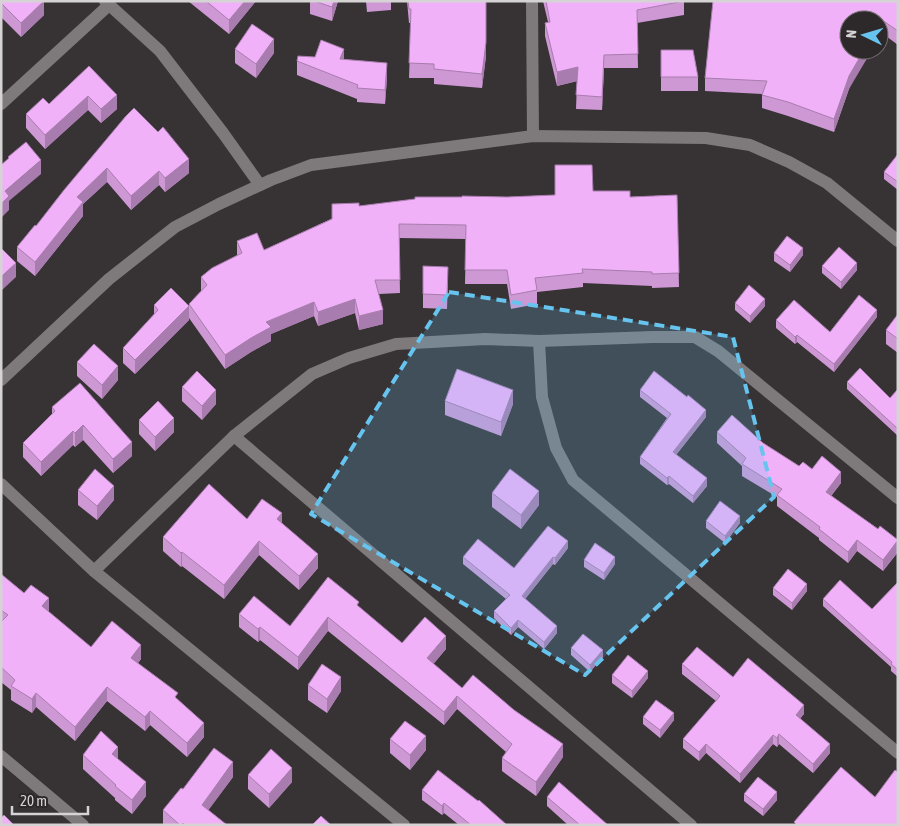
<svg xmlns="http://www.w3.org/2000/svg" width="899" height="826" viewBox="0 0 899 826" font-family="'Asap Condensed',sans-serif">
	<rect width="100%" height="100%" fill="#373234"/>
	<g fill="none" stroke-linecap="round" stroke-linejoin="round">
		<!-- minor -->
		<g stroke="#7e797b" stroke-width="12">
			<polyline points="105,1 160,51 223,133 260,185"/>
			<polyline points="532,1 533,136"/>
			<polyline points="1,104 109,5"/>
			<polyline points="539,341 542,397 556,448 573,480 898,753"/>
			<polyline points="1,380 109,279 175,227 219,204 271,180 311,165 533,136 706,138 750,145 789,162 827,183 898,241"/>
			<polyline points="234,436 691,825"/>
			<polyline points="1,484 94,571 404,825"/>
			<polyline points="94,571 234,436 312,374 349,358 396,344 485,339 539,341 653,337 695,337 718,351 898,498"/>
			<polyline points="1,756 83,825"/>
		</g>
	</g>
	<!-- wall -->
	<g fill="#ce98d5">
		<polygon points="1,1 44,15 21,37 1,17"/>
		<polygon points="188,1 256,1 229,34"/>
		<polygon points="310,1 338,1 332,21 310,14"/>
		<polygon points="366,1 391,1 391,10 367,12"/>
		<polygon points="407,1 486,1 486,56 482,88 434,84 434,78 409,78 411,23 409,23"/>
		<polygon points="543,1 684,1 684,15 637,23 638,68 604,68 602,110 576,109 577,81 557,86 545,36 545,23 548,22"/>
		<polygon points="898,1 898,45 882,33 879,38 879,20 849,89 834,132 788,116 762,108 762,94 705,91 705,78"/>
		<polygon points="235,49 274,53 256,78 235,63"/>
		<polygon points="661,50 698,77 698,91 661,91"/>
		<polygon points="344,60 387,78 385,104 357,102 357,99 297,75 297,61"/>
		<polygon points="89,66 117,109 101,123 88,110 45,149 26,128 26,114 49,104"/>
		<polygon points="126,116 189,173 165,192 159,185 131,210 107,182 83,204 83,216 35,276 17,261 17,247 36,226"/>
		<polygon points="898,154 898,190 884,179 884,172"/>
		<polygon points="593,191 630,197 677,195 679,287 652,288 652,286 583,283 583,287 537,292 537,304 511,309 507,284 465,284 466,239 399,238 400,293 379,294 383,324 359,330 355,313 318,326 314,316 271,334 271,341 251,352 225,369 189,318 189,320 135,374 123,363 123,348 154,315 154,305 189,306 189,304 201,291 201,277 237,256 237,241 264,250 359,206 507,197 555,195"/>
		<polygon points="774,253 803,255 790,272 774,261"/>
		<polygon points="822,266 857,270 841,289 822,273"/>
		<polygon points="448,281 447,309 423,308 423,294"/>
		<polygon points="735,303 765,306 750,323 735,310"/>
		<polygon points="898,314 898,353 886,344 886,330"/>
		<polygon points="877,317 834,372 797,342 795,344 776,328 776,320 830,332"/>
		<polygon points="77,362 118,380 102,399 77,376"/>
		<polygon points="847,382 890,398 898,389 898,436 847,389"/>
		<polygon points="182,387 216,404 202,420 182,401"/>
		<polygon points="640,390 706,417 676,455 707,486 693,503 669,484 667,485 640,464 640,457 667,418 640,397"/>
		<polygon points="445,401 513,404 501,436 445,415"/>
		<polygon points="52,407 132,456 113,473 83,440 75,447 73,445 41,476 23,457 23,443 52,414"/>
		<polygon points="139,420 174,432 155,451 139,434"/>
		<polygon points="717,432 763,443 799,466 812,469 841,483 831,496 878,529 898,540 898,552 883,571 857,551 848,563 819,540 819,538 777,506 777,497 742,476 742,466 717,443"/>
		<polygon points="78,490 114,500 97,520 78,505"/>
		<polygon points="492,493 539,505 521,529 492,507"/>
		<polygon points="247,519 282,523 318,568 299,590 259,555 224,599 182,566 181,567 163,551 163,537"/>
		<polygon points="706,521 740,523 725,543 706,528"/>
		<polygon points="568,548 555,565 553,564 525,599 557,633 544,649 518,627 511,635 494,618 494,611 506,599 463,564 463,557 514,568"/>
		<polygon points="584,560 615,564 604,580 584,567"/>
		<polygon points="1,574 24,593 49,612 91,647 141,659 138,663 178,700 204,737 187,757 150,725 145,731 107,701 75,741 36,707 32,713 11,700 11,690 1,682"/>
		<polygon points="898,582 898,677 891,671 891,667 823,606 823,599 872,609"/>
		<polygon points="773,588 807,591 792,610 773,595"/>
		<polygon points="359,607 402,643 446,649 433,664 462,688 563,757 536,796 502,771 502,758 506,752 457,709 444,725 328,631 298,670 260,640 258,642 239,627 239,614 290,626"/>
		<polygon points="571,648 603,657 590,672 571,655"/>
		<polygon points="682,664 733,677 804,714 800,718 830,753 813,773 779,744 777,747 773,744 740,783 706,753 699,761 683,748 683,739 716,701 682,674"/>
		<polygon points="612,675 648,678 632,698 612,683"/>
		<polygon points="308,685 341,691 327,713 308,700"/>
		<polygon points="643,717 674,720 660,738 643,724"/>
		<polygon points="390,739 426,750 410,770 390,753"/>
		<polygon points="83,755 118,759 146,796 132,814 115,800 115,798 83,769"/>
		<polygon points="248,775 292,782 269,808 248,789"/>
		<polygon points="233,777 208,810 227,825 163,825 163,810 183,789"/>
		<polygon points="422,790 507,825 459,825 444,813 442,815 422,800"/>
		<polygon points="744,794 777,800 763,816 744,801"/>
		<polygon points="547,797 608,825 568,825 547,806"/>
	</g>
	<!-- shaded-wall -->
	<g fill="#a87cae">
		<polygon points="44,1 44,15 21,37 21,23"/>
		<polygon points="245,1 256,1 229,34 229,20"/>
		<polygon points="334,1 338,1 332,21 332,7"/>
		<polygon points="486,1 486,56 482,88 482,74"/>
		<polygon points="882,20 882,33 879,38 879,25"/>
		<polygon points="274,39 274,53 256,78 256,64"/>
		<polygon points="344,49 344,63 340,59"/>
		<polygon points="864,50 872,50 849,89 834,132 834,119 849,76"/>
		<polygon points="604,55 604,68 602,110 602,97"/>
		<polygon points="387,63 387,78 385,104 385,90"/>
		<polygon points="578,67 578,81 557,86 557,72"/>
		<polygon points="117,95 117,109 101,123 101,109"/>
		<polygon points="88,96 88,110 45,149 45,135"/>
		<polygon points="189,159 189,173 165,192 165,178"/>
		<polygon points="41,160 41,174 9,201 9,210 1,218 1,204 5,191"/>
		<polygon points="107,168 107,182 83,204 83,216 35,276 35,262 77,197"/>
		<polygon points="159,171 159,185 131,210 131,196"/>
		<polygon points="803,248 803,255 790,272 790,265"/>
		<polygon points="16,263 16,277 1,291 1,277"/>
		<polygon points="857,263 857,270 841,289 841,282"/>
		<polygon points="355,299 355,313 318,326 318,312"/>
		<polygon points="765,299 765,306 750,323 750,316"/>
		<polygon points="314,302 314,316 271,334 271,341 251,352 225,369 225,355 266,322"/>
		<polygon points="189,306 189,320 135,374 135,360"/>
		<polygon points="383,310 383,324 359,330 359,316"/>
		<polygon points="877,310 877,317 834,372 834,364"/>
		<polygon points="797,335 797,342 795,344 795,337"/>
		<polygon points="118,366 118,380 102,399 102,385"/>
		<polygon points="216,390 216,404 202,420 202,406"/>
		<polygon points="513,390 513,404 501,436 501,422"/>
		<polygon points="706,410 706,417 673,459 673,452"/>
		<polygon points="174,418 174,432 155,451 155,437"/>
		<polygon points="83,425 83,440 75,447 75,433"/>
		<polygon points="73,431 73,445 41,476 41,462"/>
		<polygon points="132,442 132,456 113,473 113,459"/>
		<polygon points="841,472 841,483 826,503 826,492"/>
		<polygon points="669,476 669,484 667,485 667,478"/>
		<polygon points="707,478 707,486 693,503 693,496"/>
		<polygon points="114,486 114,500 97,520 97,506"/>
		<polygon points="539,491 539,505 521,529 521,515"/>
		<polygon points="282,513 282,527 277,519"/>
		<polygon points="740,516 740,523 725,543 725,536"/>
		<polygon points="857,540 857,551 848,563 848,552"/>
		<polygon points="898,540 898,552 883,571 883,560"/>
		<polygon points="259,541 259,555 224,599 224,585"/>
		<polygon points="568,541 568,548 555,565 555,558"/>
		<polygon points="182,552 182,566 181,567 181,553"/>
		<polygon points="318,554 318,568 299,590 299,576"/>
		<polygon points="553,557 553,564 522,603 522,596"/>
		<polygon points="615,557 615,564 604,580 604,573"/>
		<polygon points="807,584 807,591 792,610 792,603"/>
		<polygon points="49,598 49,612 42,606"/>
		<polygon points="328,617 328,631 298,670 298,657"/>
		<polygon points="518,620 518,627 511,635 511,628"/>
		<polygon points="557,626 557,633 544,649 544,642"/>
		<polygon points="260,627 260,640 258,642 258,629"/>
		<polygon points="446,636 446,649 427,672 427,658"/>
		<polygon points="141,645 141,659 131,672 131,658"/>
		<polygon points="603,650 603,657 590,672 590,665"/>
		<polygon points="648,671 648,678 632,698 632,691"/>
		<polygon points="341,677 341,691 327,713 327,699"/>
		<polygon points="107,687 107,701 75,741 75,727"/>
		<polygon points="36,693 36,707 32,713 32,699"/>
		<polygon points="457,696 457,709 444,725 444,712"/>
		<polygon points="804,705 804,714 796,724 796,715"/>
		<polygon points="150,711 150,725 145,731 145,717"/>
		<polygon points="674,713 674,720 660,738 660,730"/>
		<polygon points="204,723 204,737 187,757 187,743"/>
		<polygon points="779,734 779,744 777,747 777,738"/>
		<polygon points="773,735 773,744 740,783 740,774"/>
		<polygon points="426,736 426,750 410,770 410,755"/>
		<polygon points="563,744 563,757 536,796 536,782"/>
		<polygon points="706,744 706,753 699,761 699,752"/>
		<polygon points="830,744 830,753 813,773 813,764"/>
		<polygon points="118,747 118,761 112,754"/>
		<polygon points="233,762 233,777 202,819 202,805"/>
		<polygon points="292,768 292,782 269,808 269,794"/>
		<polygon points="146,782 146,796 132,814 132,800"/>
		<polygon points="777,792 777,800 763,816 763,809"/>
		<polygon points="444,803 444,813 442,815 442,806"/>
	</g>
	<!-- building -->
	<g fill="#f0b1f8" stroke="#a87cae">
		<polygon points="1,1 44,1 21,23 1,3"/>
		<polygon points="206,1 245,1 229,20"/>
		<polygon points="314,1 334,1 332,7"/>
		<polygon points="408,1 486,1 486,42 482,74 434,69 434,64 409,63 411,9 409,9"/>
		<polygon points="546,1 684,1 637,10 638,54 604,55 602,97 576,95 578,67 557,72 545,23 550,22"/>
		<polygon points="713,1 898,1 898,31 882,20 879,25 879,20 849,20 849,50 864,50 849,76 834,119 788,102 762,95 767,81 705,78"/>
		<polygon points="252,24 274,39 256,64 235,49"/>
		<polygon points="321,40 344,49 340,59 387,63 385,90 357,88 358,85 297,61 298,56 315,57"/>
		<polygon points="661,50 693,50 698,77 661,77"/>
		<polygon points="89,66 117,95 101,109 88,96 45,135 26,114 43,98 49,104"/>
		<polygon points="134,108 158,132 163,127 189,159 165,178 159,171 131,196 107,168 77,197 83,202 35,262 17,247 35,225 36,226 64,190 126,116"/>
		<polygon points="26,142 41,160 5,191 9,196 1,204 1,165 9,158 8,157"/>
		<polygon points="898,154 898,182 884,172"/>
		<polygon points="555,165 592,165 593,191 630,191 630,197 677,195 679,273 652,274 652,272 582,269 583,273 535,278 537,290 511,295 507,270 465,270 466,225 399,224 400,280 375,280 383,310 359,316 355,299 318,312 314,302 266,322 271,327 251,338 225,355 189,304 207,285 201,277 212,268 242,253 237,241 257,233 264,250 332,219 332,204 359,203 359,206 415,199 415,197 462,197 462,196 507,197 555,195"/>
		<polygon points="787,236 803,248 790,265 774,253"/>
		<polygon points="839,247 857,263 841,282 822,266"/>
		<polygon points="1,248 16,263 1,277"/>
		<polygon points="423,266 448,267 447,295 423,294"/>
		<polygon points="749,285 765,299 750,316 735,303"/>
		<polygon points="171,288 189,306 135,360 123,348 158,310 154,305"/>
		<polygon points="859,295 877,310 834,364 797,335 795,337 776,320 794,300 830,332"/>
		<polygon points="898,314 898,339 886,330"/>
		<polygon points="94,344 118,366 102,385 77,362"/>
		<polygon points="860,368 890,398 898,389 898,429 847,382"/>
		<polygon points="457,369 513,390 501,422 445,401"/>
		<polygon points="197,371 216,390 202,406 182,387"/>
		<polygon points="654,371 687,397 688,395 706,410 673,452 707,478 693,496 669,476 667,478 640,457 671,414 640,390"/>
		<polygon points="80,383 132,442 113,459 83,425 75,433 73,431 41,462 23,443 55,411 52,407"/>
		<polygon points="158,401 174,418 155,437 139,420"/>
		<polygon points="732,415 763,443 799,466 803,462 812,469 822,456 841,472 826,492 878,529 880,526 898,540 883,560 857,540 848,552 819,529 820,527 777,495 782,489 742,464 746,458 717,432"/>
		<polygon points="95,469 114,486 97,506 78,490"/>
		<polygon points="510,469 539,491 521,515 492,493"/>
		<polygon points="209,484 247,519 262,499 282,513 277,519 318,554 299,576 259,541 224,585 182,552 181,553 163,537"/>
		<polygon points="720,501 740,516 725,536 706,521"/>
		<polygon points="548,526 568,541 555,558 553,557 522,596 557,626 544,642 518,620 511,628 494,611 510,595 463,557 478,539 514,568"/>
		<polygon points="595,543 615,557 604,573 584,560"/>
		<polygon points="788,569 807,584 792,603 773,588"/>
		<polygon points="1,574 24,593 31,585 49,598 42,606 91,647 112,621 141,645 131,658 178,693 175,697 204,723 187,743 150,711 145,717 107,687 75,727 36,693 32,699 11,686 15,680 1,667 1,622 8,615 1,610"/>
		<polygon points="328,577 359,602 357,605 402,643 425,617 446,636 427,658 462,688 473,675 514,710 563,744 536,782 502,758 512,744 457,696 444,712 328,617 298,657 260,627 258,629 239,614 254,596 290,626"/>
		<polygon points="840,580 872,609 898,582 898,670 891,664 892,662 823,599"/>
		<polygon points="583,634 603,650 590,665 571,648"/>
		<polygon points="697,647 733,677 748,658 804,705 796,715 830,744 813,764 779,734 777,738 773,735 740,774 706,744 699,752 683,739 720,696 719,695 682,664"/>
		<polygon points="628,655 648,671 632,691 612,675"/>
		<polygon points="322,664 341,677 327,699 308,685"/>
		<polygon points="656,700 674,713 660,730 643,717"/>
		<polygon points="405,721 426,736 410,755 390,739"/>
		<polygon points="101,731 118,747 112,754 146,782 132,800 115,786 116,785 83,755"/>
		<polygon points="214,748 233,762 202,805 227,825 185,825 183,823 182,825 180,825 163,810 181,788 183,789"/>
		<polygon points="271,749 292,768 269,794 248,775"/>
		<polygon points="841,767 875,797 895,770 898,772 898,825 797,825 794,822"/>
		<polygon points="438,770 478,801 479,800 507,825 471,825 444,803 442,806 422,790"/>
		<polygon points="758,777 777,792 763,809 744,794"/>
		<polygon points="559,782 608,825 580,825 547,797"/>
		<polygon points="4,815 14,825 1,825 1,818"/>
		<polygon points="321,816 331,825 312,825"/>
	</g>
	<!-- marked area -->
	<path fill="#66c4ef" fill-opacity="0.2" stroke="#66c4ef" stroke-width="4" stroke-dasharray="10 6" stroke-linejoin="round" d="M449,292L733,337L774,497L585,675L311,514Z"/>
	<!-- border -->
	<rect width="899" height="826" fill="none" stroke="#d6d3d5" stroke-width="5"/>
	<!-- north arrow -->
	<g transform="translate(864 35) rotate(275)"><circle r="24" fill="#2d282a" stroke="#716c6e"/>
	<path d="M0-4L9 19L0 12L-9 19Z" fill="#66c4ef"/>
	<text y="-8" font-size="14" font-weight="bold" text-anchor="middle" fill="#d6d3d5">N</text>
	</g>
	<!-- scale -->
	<path d="M12 806v8h76v-8" fill="none" stroke="#d6d3d5" stroke-width="2.5"/>
	<text x="20" y="806" font-size="15" fill="#d6d3d5" stroke="#2d282a" stroke-width="4" paint-order="stroke">20 m</text>
</svg>
